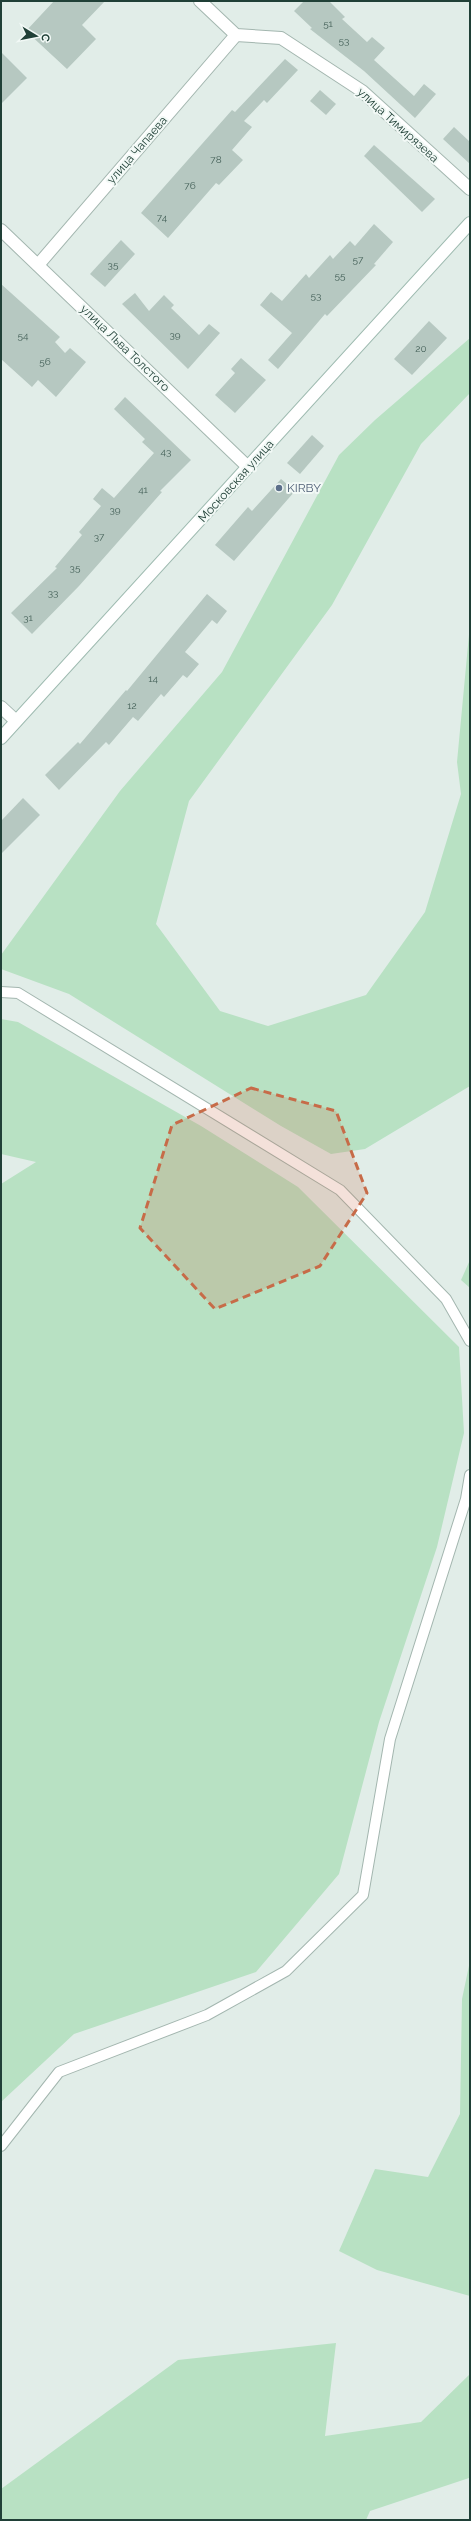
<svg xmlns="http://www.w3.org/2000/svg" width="471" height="2521" viewBox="0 0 471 2521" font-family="Raleway,sans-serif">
	<rect width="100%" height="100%" fill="#e1ede8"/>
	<!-- green -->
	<g fill="#b8e1c3">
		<polygon points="470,338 470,393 421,444 332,605 189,801 156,924 220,1011 268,1026 366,995 425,912 461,794 457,762 470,624 470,1086 365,1149 331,1154 281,1126 69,994 1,969 1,955 120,791 222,672 339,455 375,420"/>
		<polygon points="1,1019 18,1022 201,1126 298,1187 459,1347 464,1433 437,1547 379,1722 339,1874 256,1972 74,2034 1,2102 1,1184 36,1162 1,1154"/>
		<polygon points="470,1260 470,1288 461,1280"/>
		<polygon points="470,1961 470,2296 377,2270 339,2251 375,2169 428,2177 460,2114 462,1999"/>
		<polygon points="336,2343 325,2436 421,2422 470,2374 469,2478 370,2511 366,2520 1,2520 1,2489 178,2360"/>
	</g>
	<!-- building -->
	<g fill="#b6c8c1">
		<polygon points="54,1 105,1 82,25 96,39 67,69 26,31"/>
		<polygon points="304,1 329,1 345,17 342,19 367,42 372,37 385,48 374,60 414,96 424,84 436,94 415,118 364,71 310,29 312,28 294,11"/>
		<polygon points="1,52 27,78 1,104"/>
		<polygon points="285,59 298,70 267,103 264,100 244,121 252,127 232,150 243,160 219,185 216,183 168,238 141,213 232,110 235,112"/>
		<polygon points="320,90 336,104 326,115 310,101"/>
		<polygon points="454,127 470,142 470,164 443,139"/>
		<polygon points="374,145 435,199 422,212 364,156"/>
		<polygon points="374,224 393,242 374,264 376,265 327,316 325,314 278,369 268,360 292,333 260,305 271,292 282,301 306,274 309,278 330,255 333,259 350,241 355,246"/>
		<polygon points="121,240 135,254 105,287 90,274"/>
		<polygon points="1,284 60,337 55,342 65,353 70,348 86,362 56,397 38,380 32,387 1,359"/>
		<polygon points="135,293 149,311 164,295 174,305 171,308 199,335 209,324 220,333 188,369 122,304"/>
		<polygon points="429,321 447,338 412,375 394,359"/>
		<polygon points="241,358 266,380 235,413 215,395 235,373 231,369"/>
		<polygon points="125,397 191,460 160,491 162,492 79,586 32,634 11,613 57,568 55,567 82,535 79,532 101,506 93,499 102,488 114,498 154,453 142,442 145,439 114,409"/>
		<polygon points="312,435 324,446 300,474 287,463"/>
		<polygon points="281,479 295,491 234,561 215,545 248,507 252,511"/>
		<polygon points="207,594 227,611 217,624 212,620 185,652 199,664 187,678 183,675 164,697 161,694 138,721 133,717 109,745 106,742 59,790 45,775 78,742 80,744 126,690 127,691"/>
		<polygon points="23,798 40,815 1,854 1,821"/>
	</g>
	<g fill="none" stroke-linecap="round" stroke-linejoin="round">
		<!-- lane casing -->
		<g stroke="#a3b6af" stroke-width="12">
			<g id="lane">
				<polyline points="1,992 18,993 340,1190 446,1299 470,1341"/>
				<polyline points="1,2146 59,2072 207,2015 286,1971 363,1895 390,1739 466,1499 470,1475"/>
			</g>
		</g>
		<!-- street casing -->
		<g stroke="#a3b6af" stroke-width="14">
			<g id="street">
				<polyline points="200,1 236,35 281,38 362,91 470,189"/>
				<polyline points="1,230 248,467"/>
				<polyline points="38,265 236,35"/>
				<polyline points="1,707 16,721"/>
			</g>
		</g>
		<!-- secondary casing -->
		<g stroke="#9ebab0" stroke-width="14">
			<polyline id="secondary" points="1,738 470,223"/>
		</g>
		<!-- lane -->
		<use href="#lane" stroke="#fff" stroke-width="10"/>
		<!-- street -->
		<use href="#street" stroke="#fff" stroke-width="12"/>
		<!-- secondary -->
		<use href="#secondary" stroke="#fff" stroke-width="12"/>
	</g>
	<!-- marked area -->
	<path fill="#c76b48" fill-opacity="0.2" stroke="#c76b48" stroke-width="3" stroke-dasharray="8 5" stroke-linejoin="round" d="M251,1088L336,1111L367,1193L320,1266L215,1309L140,1228L172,1125Z"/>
	<!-- markers -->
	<circle fill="#5c6f8a" stroke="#f2f9f6" stroke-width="1.5" cx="279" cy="488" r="4"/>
	<g text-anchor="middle" stroke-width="4" stroke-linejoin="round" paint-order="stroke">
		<!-- number labels -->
		<g font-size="10" fill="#46625a">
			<text x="328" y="27">51</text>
			<text x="344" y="44">53</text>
			<text x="216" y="163">78</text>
			<text x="190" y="189">76</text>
			<text x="162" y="221">74</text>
			<text x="358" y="263">57</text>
			<text x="113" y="268">35</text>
			<text x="340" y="279">55</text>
			<text x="316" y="299">53</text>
			<text x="175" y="338">39</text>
			<text x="23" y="339">54</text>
			<text x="421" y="352">20</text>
			<text x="45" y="365">56</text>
			<text x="166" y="455">43</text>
			<text x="143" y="493">41</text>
			<text x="115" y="513">39</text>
			<text x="99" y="540">37</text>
			<text x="75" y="571">35</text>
			<text x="53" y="596">33</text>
			<text x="28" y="621">31</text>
			<text x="153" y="682">14</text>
			<text x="132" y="709">12</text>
		</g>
		<!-- street labels -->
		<g font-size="12" fill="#204037" stroke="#f2f9f6">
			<text transform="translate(398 125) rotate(42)" y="4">улица Тимирязева</text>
			<text transform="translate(137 150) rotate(-49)" y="4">улица Чапаева</text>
			<text transform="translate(125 348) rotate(44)" y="4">улица Льва Толстого</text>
			<text transform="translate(236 481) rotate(-48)" y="4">Московская улица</text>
		</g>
		<!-- service labels -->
		<g font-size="12" fill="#4e5e75" stroke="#f2f9f6" text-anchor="start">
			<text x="287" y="492">KIRBY</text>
		</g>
	</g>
	<!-- border -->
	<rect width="471" height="2521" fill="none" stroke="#204037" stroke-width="4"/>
	<!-- north arrow -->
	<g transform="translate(36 36) rotate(100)" stroke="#f2f9f6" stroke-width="3" paint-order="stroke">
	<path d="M0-3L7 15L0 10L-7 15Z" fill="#204037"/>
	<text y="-6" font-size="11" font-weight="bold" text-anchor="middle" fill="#204037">С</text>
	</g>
</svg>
